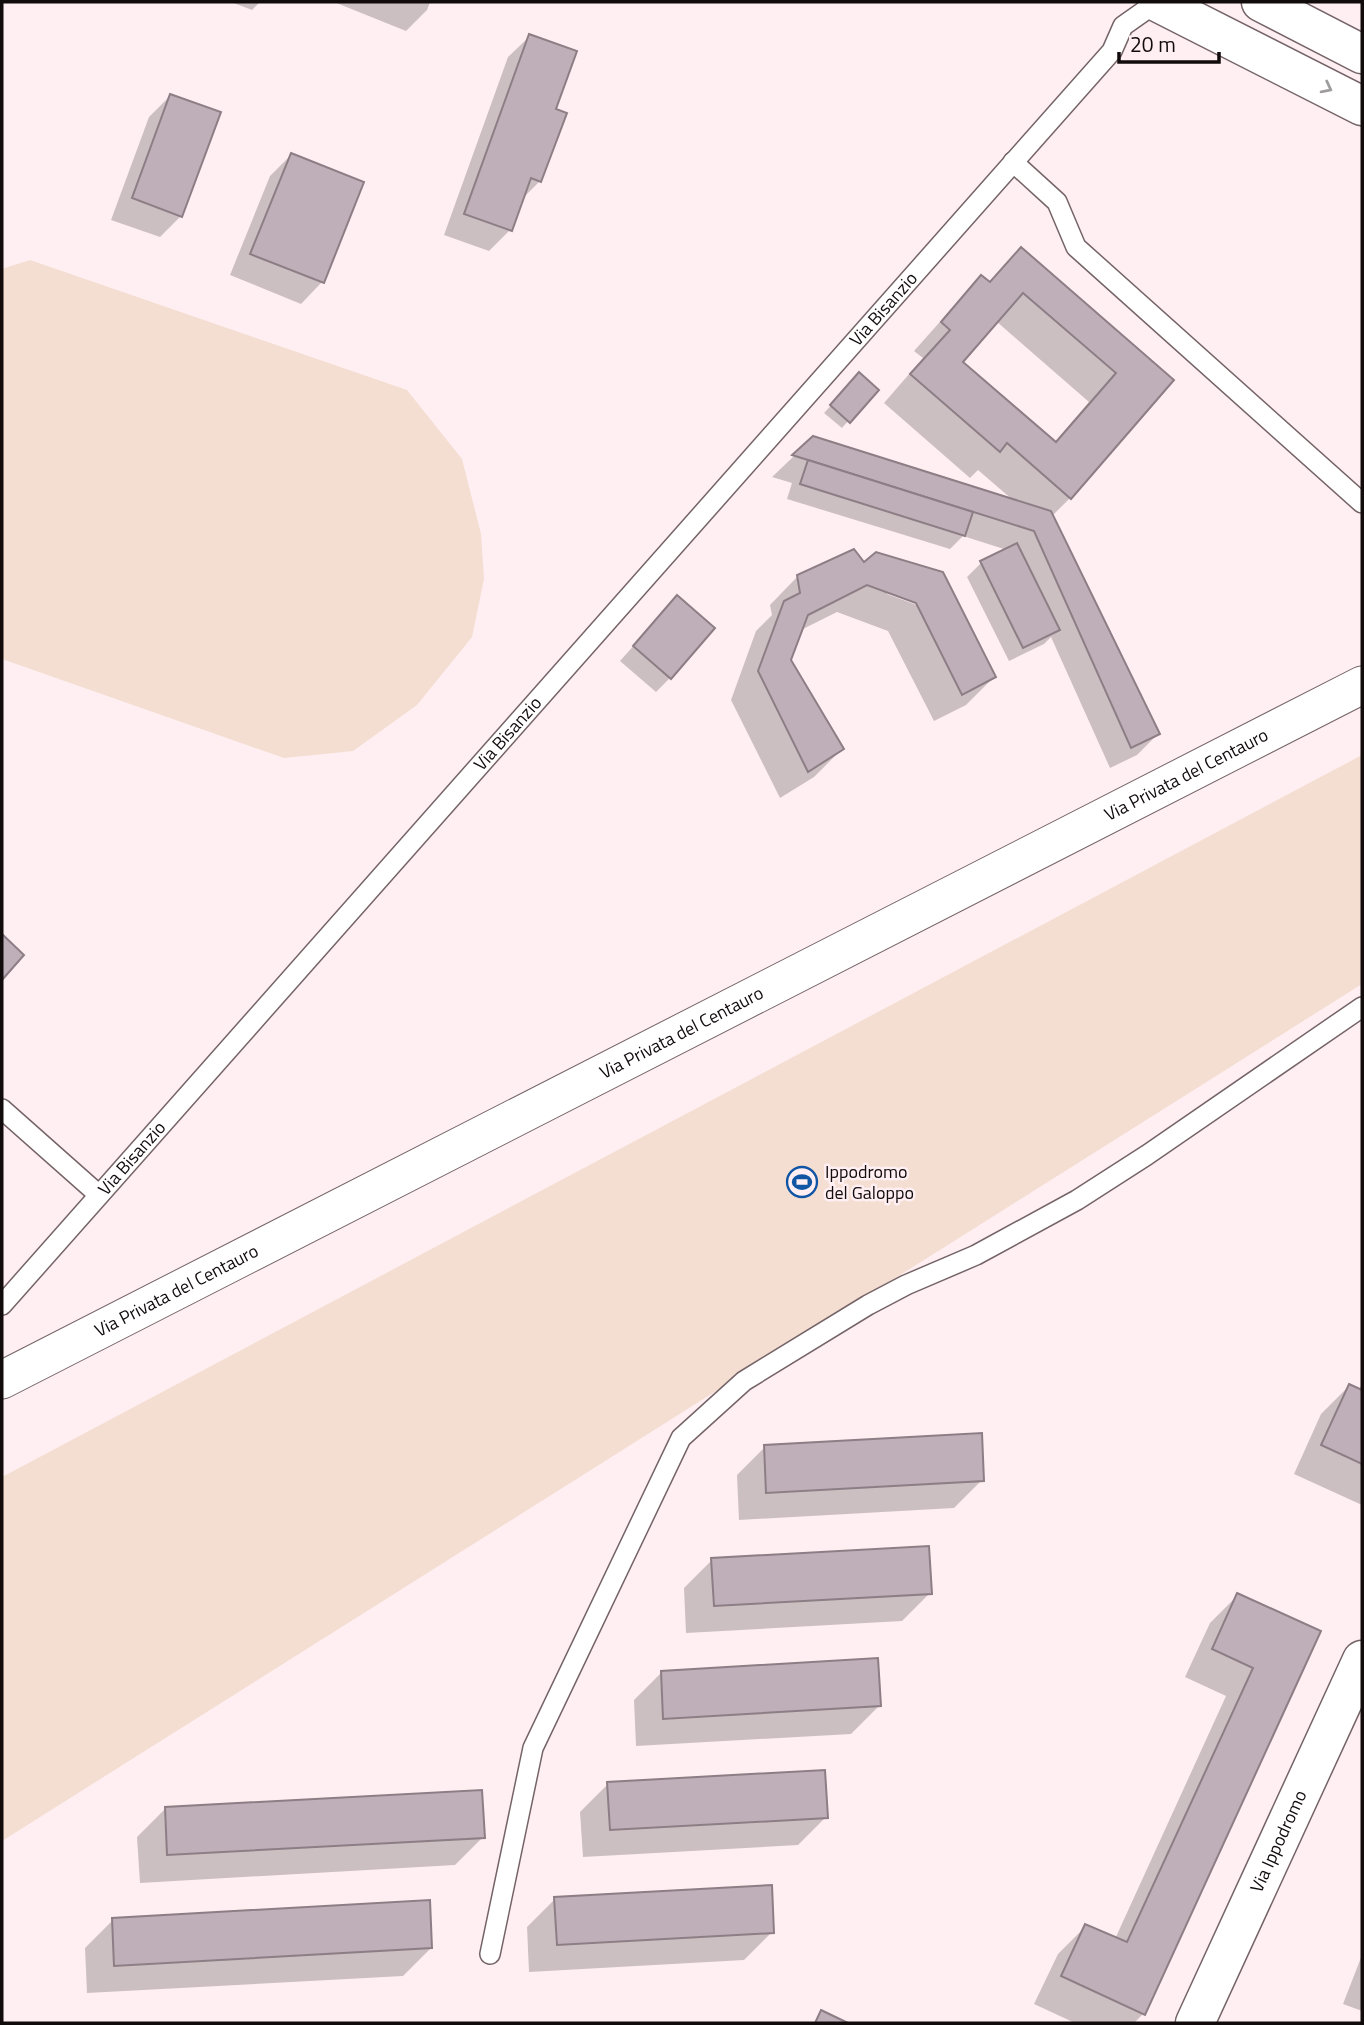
<svg xmlns="http://www.w3.org/2000/svg" width="1364" height="2025" viewBox="0 0 1364 2025" font-family="'Titillium Web',sans-serif">
	<rect width="100%" height="100%" fill="#ffeff2"/>
	<!-- green -->
	<g fill="#f4ded2">
		<polygon points="30,260 407,390 462,459 481,534 484,579 472,637 417,705 353,751 284,758 2,659 2,269"/>
		<polygon points="1362,755 1362,984 2,1841 2,1477"/>
	</g>
	<!-- shadow -->
	<g fill="#0003" fill-rule="evenodd">
		<polygon points="231,2 260,2 252,10"/>
		<polygon points="334,2 430,2 427,10 406,31"/>
		<polygon points="530,36 554,110 540,181 521,200 510,230 489,251 444,235 508,57"/>
		<polygon points="170,96 181,216 160,237 111,220 149,117"/>
		<polygon points="291,155 322,282 301,304 230,275 270,176"/>
		<path d="M1021,249L1172,380L1070,498L1052,516L1158,734L1137,755L1110,768L1051,637L1044,644L1009,661L967,577L981,563L1007,550L963,536L950,549L787,499L792,483L772,477L813,438L1014,501L978,470L970,478L884,403L923,358L914,351L954,306L981,278L988,283ZM996,321L1089,402L1054,443L961,362Z"/>
		<polygon points="853,381 848,421 842,428 824,413"/>
		<path d="M877,554L994,677L966,705L934,721L888,631L837,612L799,631L789,660L842,749L814,777L780,798L731,700L756,631L772,615L770,605L798,576L864,565ZM888,592L923,604L922,607L887,594Z"/>
		<polygon points="677,597 670,678 656,692 620,661"/>
		<polygon points="1362,1383 1362,1505 1294,1474 1321,1414 1349,1386 1359,1390"/>
		<polygon points="765,1447 982,1480 954,1508 739,1520 737,1475"/>
		<polygon points="712,1560 930,1593 902,1621 686,1633 684,1588"/>
		<polygon points="1238,1595 1318,1632 1143,2014 1134,2023 1075,2023 1034,2004 1058,1954 1086,1926 1115,1939 1226,1696 1185,1677 1210,1623"/>
		<polygon points="662,1672 879,1706 851,1734 636,1746 634,1700"/>
		<polygon points="608,1784 826,1817 798,1845 583,1857 580,1812"/>
		<polygon points="165,1809 483,1837 455,1865 140,1883 137,1837"/>
		<polygon points="555,1899 772,1932 744,1960 529,1972 527,1927"/>
		<polygon points="113,1920 431,1948 403,1976 87,1993 85,1948"/>
		<polygon points="1362,1955 1362,2011 1343,2004"/>
	</g>
	<!-- building -->
	<g fill="#bfafb8" stroke="#8d7e86" stroke-width="2" fill-rule="evenodd">
		<polygon points="529,34 577,51 556,109 567,113 541,182 531,178 512,231 464,214"/>
		<polygon points="170,94 221,112 182,217 132,198"/>
		<polygon points="291,153 364,182 324,283 250,254"/>
		<path d="M1021,247L1174,380L1071,499L1007,443L1000,452L910,374L950,330L941,322L981,275L990,282ZM1023,293L1116,373L1056,442L963,362Z"/>
		<polygon points="859,372 879,390 850,423 830,405"/>
		<polygon points="813,436 1051,511 1160,734 1131,748 1034,531 792,455"/>
		<polygon points="808,460 973,512 965,536 800,484"/>
		<polygon points="1017,543 1060,630 1023,648 980,561"/>
		<polygon points="854,549 864,562 876,552 943,572 996,677 962,695 916,603 867,585 808,615 791,660 844,749 808,772 758,671 784,601 800,593 797,575"/>
		<polygon points="677,595 715,628 671,679 633,646"/>
		<polygon points="2,934 24,955 2,980"/>
		<polygon points="1349,1384 1362,1390 1362,1464 1321,1445"/>
		<polygon points="982,1433 984,1481 766,1493 764,1445"/>
		<polygon points="929,1546 932,1594 714,1606 711,1558"/>
		<polygon points="1237,1593 1321,1631 1145,2015 1061,1976 1085,1924 1127,1942 1253,1668 1212,1649"/>
		<polygon points="878,1658 881,1706 663,1719 661,1671"/>
		<polygon points="825,1770 828,1818 610,1830 607,1782"/>
		<polygon points="482,1790 485,1838 167,1855 165,1807"/>
		<polygon points="772,1885 774,1933 557,1945 554,1897"/>
		<polygon points="430,1900 432,1948 114,1966 112,1918"/>
		<polygon points="821,2010 848,2023 815,2023"/>
	</g>
	<g fill="none" stroke-linecap="round" stroke-linejoin="round">
		<!-- lane casing -->
		<g stroke="#756467" stroke-width="22">
			<g id="lane">
				<polyline points="1013,162 1057,202 1076,247 1362,503"/>
				<polyline points="2,1109 99,1195"/>
				<path id="s1" d="M2,1305L1112,51L1123,26L1157,2"/>
				<polyline points="490,1954 533,1748 681,1438 744,1381 868,1305 906,1285 976,1255 1077,1200 1147,1155 1362,1007"/>
			</g>
		</g>
		<!-- street casing -->
		<g stroke="#756467" stroke-width="39">
			<g id="street">
				<path id="s2" d="M2,1380L1362,685"/>
			</g>
		</g>
		<!-- secondary casing -->
		<g stroke="#756467" stroke-width="41">
			<g id="secondary">
				<polyline points="1157,2 1362,106"/>
				<polyline points="1261,2 1362,54"/>
				<path id="s3" d="M1195,2023L1362,1660"/>
			</g>
		</g>
		<!-- lane -->
		<use href="#lane" stroke="#fff" stroke-width="19"/>
		<!-- street -->
		<use href="#street" stroke="#fff" stroke-width="37"/>
		<!-- secondary -->
		<use href="#secondary" stroke="#fff" stroke-width="38"/>
	</g>
	<!-- one-way arrows -->
	<defs><path id="oneway-chevron" d="M-2-3.5L2.5 0L-2 3.5" fill="none" stroke-width="1.6" stroke-linecap="round" stroke-linejoin="round" transform="scale(1.75)"/></defs>
	<use stroke="#a09d9e" href="#oneway-chevron" transform="translate(1327 88) rotate(27)"/>
	<!-- icons -->
	<defs>
		<g id="stadium-ring" transform="scale(1.575)"><circle r="9.5" fill="#ffeff2" stroke="#1055a4" stroke-width="1.5"/><path d="M0-5a6.5 5 0 1 0 0 10a6.5 5 0 1 0 0-10ZM-3.5-1.8h7v3.6h-7Z" fill="#1055a4"/></g>
	</defs>
	<g fill-rule="evenodd">
		<use href="#stadium-ring" x="802" y="1182"/>
	</g>
	<g text-anchor="middle" stroke-width="5" stroke-linejoin="round" paint-order="stroke">
		<!-- street labels -->
		<g font-size="18" fill="#110b0c" stroke="#ffeff2">
			<text dy="6" stroke="none"><textPath href="#s1" startOffset="1330">Via Bisanzio</textPath></text>
			<text dy="6" stroke="none"><textPath href="#s1" startOffset="763">Via Bisanzio</textPath></text>
			<text dy="6" stroke="none"><textPath href="#s2" startOffset="1330">Via Privata del Centauro</textPath></text>
			<text dy="6" stroke="none"><textPath href="#s2" startOffset="763">Via Privata del Centauro</textPath></text>
			<text dy="6" stroke="none"><textPath href="#s1" startOffset="196">Via Bisanzio</textPath></text>
			<text dy="6" stroke="none"><textPath href="#s2" startOffset="196">Via Privata del Centauro</textPath></text>
			<text dy="6" stroke="none"><textPath href="#s3" startOffset="200">Via Ippodromo</textPath></text>
		</g>
		<!-- poi labels -->
		<g font-size="18" fill="#110b0c" stroke="#ffeff2" text-anchor="start">
			<text x="825" y="1178">Ippodromo<tspan x="825" dy="21">del Galoppo</tspan></text>
		</g>
	</g>
	<!-- border -->
	<rect width="1364" height="2025" fill="none" stroke="#110b0c" stroke-width="7"/>
	<!-- scale -->
	<path d="M1119 52v10h100v-10" fill="none" stroke="#110b0c" stroke-width="3.5"/>
	<text x="1130" y="52" font-size="21" fill="#110b0c" stroke="#ffeff2" stroke-width="5" paint-order="stroke">20 m</text>
</svg>
